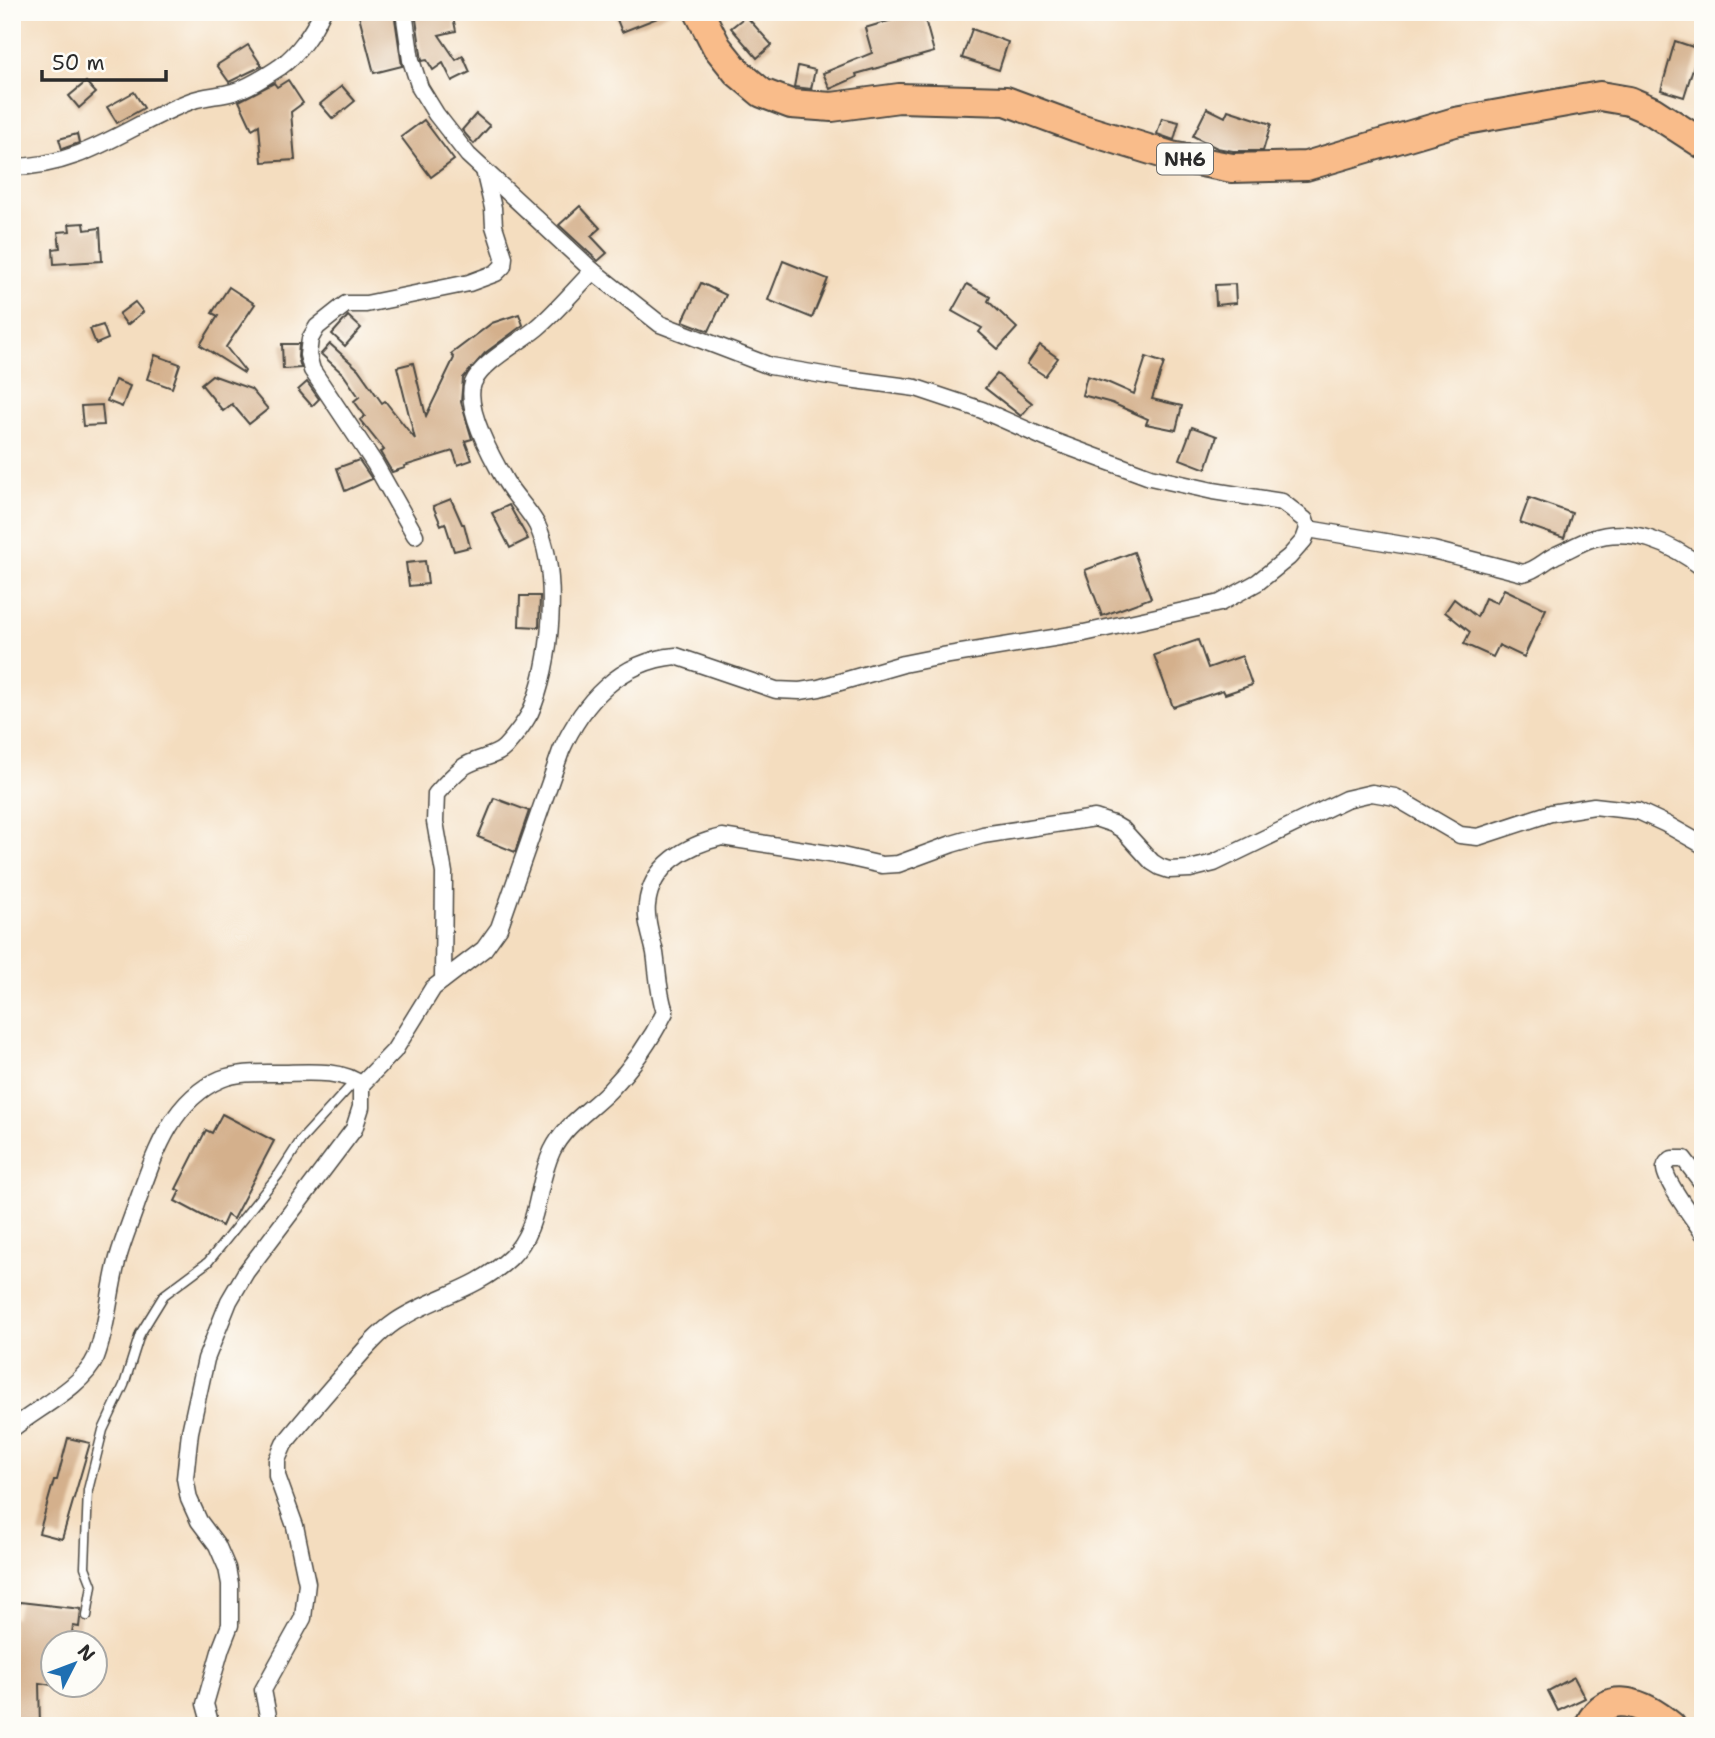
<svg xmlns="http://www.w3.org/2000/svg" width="1715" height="1738" viewBox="0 0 1715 1738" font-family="'Shantell Sans',sans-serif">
	<rect width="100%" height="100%" fill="#fdfcf7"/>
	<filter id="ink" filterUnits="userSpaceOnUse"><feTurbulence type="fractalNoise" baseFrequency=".0143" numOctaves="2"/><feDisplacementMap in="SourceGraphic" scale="14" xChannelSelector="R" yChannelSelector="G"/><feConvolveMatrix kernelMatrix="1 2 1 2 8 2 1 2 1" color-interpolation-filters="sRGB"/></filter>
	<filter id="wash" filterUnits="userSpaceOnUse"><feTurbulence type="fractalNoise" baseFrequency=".00686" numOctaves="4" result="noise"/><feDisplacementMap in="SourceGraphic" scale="28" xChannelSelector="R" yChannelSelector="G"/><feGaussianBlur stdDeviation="1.57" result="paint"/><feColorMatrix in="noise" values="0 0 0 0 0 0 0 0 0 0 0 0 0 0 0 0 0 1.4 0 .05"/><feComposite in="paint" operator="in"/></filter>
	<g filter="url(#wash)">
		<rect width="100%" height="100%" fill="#f4ddbf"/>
		<g id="blocks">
			<!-- building -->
			<g fill="#d4b08c">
				<polygon points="358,12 394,12 402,66 374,73"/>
				<polygon points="415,12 452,12 456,31 439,35 456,60 463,56 470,72 452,81 443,63 433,70 427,60 422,61"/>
				<polygon points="614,12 670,12 670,13 622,32"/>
				<polygon points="919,12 923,12 934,52 856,74 857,77 830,89 823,73 872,53 865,28"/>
				<polygon points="746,16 772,45 757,58 731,28"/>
				<polygon points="972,29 1008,42 999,70 962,58"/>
				<polygon points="1675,41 1699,49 1684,97 1661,90"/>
				<polygon points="248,45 262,66 229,82 217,65"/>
				<polygon points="798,66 815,70 811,89 794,87"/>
				<polygon points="288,80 303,103 291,112 295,160 262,162 259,125 252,129 239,101 274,83 277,87"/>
				<polygon points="86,82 96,93 79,108 69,96"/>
				<polygon points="342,86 355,101 333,119 320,104"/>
				<polygon points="134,92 144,108 117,123 107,107"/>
				<polygon points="1207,108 1225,117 1228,110 1271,124 1263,151 1233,151 1217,148 1193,136"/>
				<polygon points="476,114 490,126 474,144 462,130"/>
				<polygon points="1162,118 1179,122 1174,140 1157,134"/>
				<polygon points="424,120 454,160 431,177 401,137"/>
				<polygon points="77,134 79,143 62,149 59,139"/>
				<polygon points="580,206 600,228 591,236 607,253 598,261 559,225"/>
				<polygon points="84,223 85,230 100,228 102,261 54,264 53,249 60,248 58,232 70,231 69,224"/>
				<polygon points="783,261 828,279 812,318 768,300"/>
				<polygon points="701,283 726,295 709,331 683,321"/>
				<polygon points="967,284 990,297 988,301 1017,328 998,349 979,332 982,328 952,311"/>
				<polygon points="1235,284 1236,303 1216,305 1215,285"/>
				<polygon points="229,287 255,304 226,347 245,371 244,373 200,345 218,316 212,313"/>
				<polygon points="135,302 143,312 127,325 119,314"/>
				<polygon points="519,314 523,325 485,353 463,378 461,402 472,439 465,441 472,460 458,465 453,451 404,466 405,468 392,472 380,452 384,450 360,420 365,416 354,401 359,397 343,374 321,354 330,344 358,369 382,403 385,401 415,439 397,367 413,363 426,416 454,358 451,354 492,323"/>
				<polygon points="348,316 361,328 345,346 332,334"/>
				<polygon points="103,325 108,339 96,344 90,329"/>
				<polygon points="282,344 299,344 298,357 301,368 283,369"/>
				<polygon points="1040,345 1058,358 1045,376 1027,364"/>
				<polygon points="155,355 180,364 172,388 147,379"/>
				<polygon points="1146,357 1164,363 1152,399 1182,406 1176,430 1146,424 1148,419 1112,403 1082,395 1087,376 1107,382 1134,394"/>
				<polygon points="997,374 1032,403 1021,416 985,388"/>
				<polygon points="212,375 251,389 268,409 249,424 232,404 223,411 201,384"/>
				<polygon points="115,380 130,386 122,407 107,401"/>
				<polygon points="307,382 319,399 312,406 298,390"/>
				<polygon points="102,405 104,425 83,426 81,406"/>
				<polygon points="1192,427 1217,436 1206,469 1180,459"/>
				<polygon points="359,460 372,479 345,491 337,468"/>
				<polygon points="1529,498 1572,513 1564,538 1520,523"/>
				<polygon points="451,499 462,524 464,524 470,547 454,551 445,523 441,525 433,506"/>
				<polygon points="509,505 528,539 510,548 492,513"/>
				<polygon points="1134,552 1151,598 1102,616 1085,570"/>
				<polygon points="425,561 428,584 409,586 406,563"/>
				<polygon points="1504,589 1546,609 1524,657 1499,645 1493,657 1464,644 1470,632 1445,612 1454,599 1477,617 1485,598 1497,603"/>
				<polygon points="520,596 540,596 539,627 519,626"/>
				<polygon points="1198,640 1208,668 1242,656 1252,685 1225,694 1223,690 1173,707 1154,655"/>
				<polygon points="494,798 529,811 515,852 478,837"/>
				<polygon points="222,1114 274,1141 233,1219 227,1215 222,1226 175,1201 180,1191 176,1189 206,1130 212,1133"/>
				<polygon points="68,1438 90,1443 62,1539 39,1533 54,1480 57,1480"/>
				<polygon points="20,1602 81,1609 79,1627 73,1626 71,1643 52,1643 52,1685 39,1683 40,1726 12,1726 12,1617 16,1618"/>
				<polygon points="1574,1677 1585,1698 1558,1711 1548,1691"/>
			</g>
		</g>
	</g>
	<g filter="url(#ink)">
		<use href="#blocks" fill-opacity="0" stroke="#494641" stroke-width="2"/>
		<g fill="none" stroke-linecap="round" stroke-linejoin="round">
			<!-- lane casing -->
			<g stroke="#494641" stroke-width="11">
				<polyline id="lane" points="87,1616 92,1585 85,1567 88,1490 103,1430 124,1385 140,1334 164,1295 208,1262 279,1174 301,1140 355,1081"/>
			</g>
			<!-- street casing -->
			<g stroke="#494641" stroke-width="19">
				<g id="street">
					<path d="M12,167C83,167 129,124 191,101C204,96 219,96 233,92C250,87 266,76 280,67C298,54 313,32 322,12"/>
					<path d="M1308,529L1433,550L1523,573C1537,570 1544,561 1556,555C1568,550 1579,543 1591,539C1631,525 1672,544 1703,568"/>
					<polyline points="415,535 375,464 312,370 308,355 310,339 317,327 346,304 366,304 469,283 496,273 503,266 504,257 494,226 493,208 484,170"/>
					<path d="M443,980L444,873L435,822L436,794C444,785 453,775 462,768C474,758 495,758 505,747C513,738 524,724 530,713C552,665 560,573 537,525C529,510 515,497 506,482C493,460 464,408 473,383C482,362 519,343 537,328C557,311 575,289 593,271"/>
					<path d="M361,1085L394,1051L433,988L484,949L499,928L561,751C583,702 620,661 676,656L776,690L800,691L819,688L903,664L943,656L1084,633L1220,603L1258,582L1289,557L1304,540L1308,529L1305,520L1282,502L1213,491L1150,477L1045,438L982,410L916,388L841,378L770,366L660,324L593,271L468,155L436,114L420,88L411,60L404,12"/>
					<path d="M1703,1184L1684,1159H1672C1668,1162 1666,1163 1665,1168C1664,1180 1695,1221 1703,1233"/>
					<path d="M12,1429C37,1408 83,1387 96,1357C108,1325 109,1291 118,1258C123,1240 131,1221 137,1203C154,1156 171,1100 221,1079C238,1072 260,1073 278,1073C303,1073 341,1068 361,1085V1107L354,1129L246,1272L229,1301L206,1359L190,1432L185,1478L189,1499L199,1521L217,1545L227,1568L230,1584V1625L221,1648L205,1704L211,1726"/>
					<path d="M270,1726L263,1690L303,1618L307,1583L295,1526L277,1476V1460L284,1444C304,1419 325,1395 346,1371C361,1354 376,1335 395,1322C433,1296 474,1292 510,1258C541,1228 535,1187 552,1151C565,1124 591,1110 610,1090C632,1067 651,1040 665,1012C658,992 658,973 655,953C652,938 645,920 647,905C651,865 687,845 722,837L842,856L882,865L898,864L952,844L983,835L1095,818L1113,824L1123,830L1152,862L1160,867L1169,870L1190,869L1214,863L1346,799L1372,793L1395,797L1460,835L1478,837L1551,813L1594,806L1638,811L1666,824L1703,845"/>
				</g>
			</g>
			<!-- highway casing -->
			<g stroke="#494641" stroke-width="32">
				<g id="highway">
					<polyline points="699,12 717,47 737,72 762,93 791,104 832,107 899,98 1006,101 1076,127 1171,156 1232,168 1306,166 1455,122 1600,96 1629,101 1652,111 1703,144"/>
					<path d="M1589,1726C1607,1685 1646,1705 1671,1726"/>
				</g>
			</g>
			<!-- lane -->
			<use href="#lane" stroke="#fff" stroke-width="8"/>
			<!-- street -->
			<use href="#street" stroke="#fff" stroke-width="16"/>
			<!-- highway -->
			<use href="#highway" stroke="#f9bc8a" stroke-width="28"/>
		</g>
	</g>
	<g text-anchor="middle" stroke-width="7" stroke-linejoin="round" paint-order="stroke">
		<!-- shield labels -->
		<rect fill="#fdfcf7" stroke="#6a6a68" stroke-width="2" x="1157" y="143.5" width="56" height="31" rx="5"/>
		<g font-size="19" font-weight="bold" fill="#2b2b2b">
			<text x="1185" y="166">NH6</text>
		</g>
	</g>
	<!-- margin -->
	<rect width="1715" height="1738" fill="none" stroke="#fdfcf7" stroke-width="42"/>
	<!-- north arrow -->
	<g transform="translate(74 1664) rotate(48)"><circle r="33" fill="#fdfcf7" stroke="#a9a8a5" stroke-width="2"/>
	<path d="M0-5L12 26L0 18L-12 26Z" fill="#1f6fb2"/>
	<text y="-10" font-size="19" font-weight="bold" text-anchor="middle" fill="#2b2b2b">N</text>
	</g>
	<!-- scale -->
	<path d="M42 70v10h124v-10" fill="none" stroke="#2b2b2b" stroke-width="3.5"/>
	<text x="52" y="70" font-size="21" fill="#2b2b2b" stroke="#fdfcf7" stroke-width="5" paint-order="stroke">50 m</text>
</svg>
